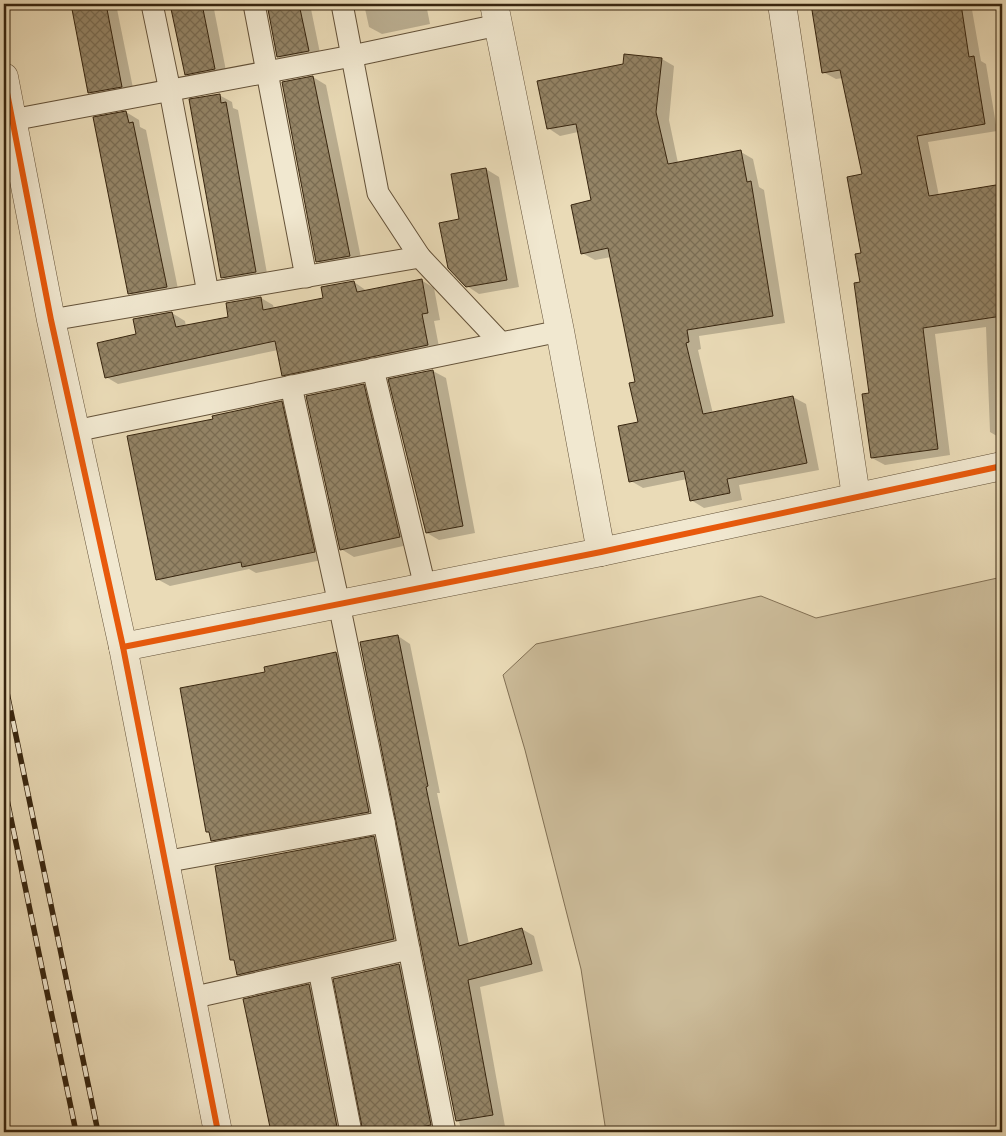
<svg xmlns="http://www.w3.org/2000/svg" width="1006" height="1136" viewBox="0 0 1006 1136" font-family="'IM FELL Double Pica',serif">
	<defs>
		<pattern id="building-cross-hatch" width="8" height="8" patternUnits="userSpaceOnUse" patternTransform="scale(1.25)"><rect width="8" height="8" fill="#948466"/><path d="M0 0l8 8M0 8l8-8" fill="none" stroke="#7a6c52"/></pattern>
	</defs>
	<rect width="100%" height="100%" fill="#eadbb7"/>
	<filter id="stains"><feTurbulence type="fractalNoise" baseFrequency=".004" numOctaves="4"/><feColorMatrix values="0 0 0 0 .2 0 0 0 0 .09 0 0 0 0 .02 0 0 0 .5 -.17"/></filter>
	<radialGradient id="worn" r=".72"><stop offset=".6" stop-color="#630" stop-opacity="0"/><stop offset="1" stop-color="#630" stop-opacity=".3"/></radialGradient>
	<!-- grass -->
	<polygon fill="#ccbc9a" stroke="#827054" points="1002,577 1002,1132 606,1132 581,969 525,750 503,675 536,644 761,596 816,618"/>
	<!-- shadow -->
	<g fill="#0003">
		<polygon points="72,4 116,4 134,93 102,99 89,92"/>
		<polygon points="171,4 213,4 227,76 199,81 186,74"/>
		<polygon points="267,4 310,4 321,58 291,64 278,57"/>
		<polygon points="364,4 426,4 430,24 382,34 369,27"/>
		<polygon points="805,4 971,4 981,61 986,64 997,131 928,142 939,196 1002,185 1002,439 990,432 986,327 935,334 950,455 885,465 872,458 870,394 862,283 863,175 843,78 836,79 823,72 813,8"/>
		<polygon points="662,59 674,66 669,120 678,163 741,152 753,159 759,187 764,190 785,323 699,336 701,349 698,350 713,414 793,397 806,404 819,470 739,485 742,500 704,508 691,500 687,479 643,488 631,481 640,423 636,383 611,257 595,260 582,253 592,201 578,132 560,136 548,128"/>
		<polygon points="313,77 326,85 362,263 330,269 317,261"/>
		<polygon points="219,95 232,102 233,108 238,110 268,279 235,285 222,277"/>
		<polygon points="126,112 139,120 140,127 146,130 179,294 142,301 129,293"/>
		<polygon points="486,169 499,177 519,287 479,294 467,286"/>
		<polygon points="421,280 434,288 440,320 434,321 440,352 296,382 283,375 278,350 118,384 106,377 138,335 172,313 185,321 186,327 230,318 261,298 273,305 274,309 324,299 354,282 367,291"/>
		<polygon points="433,371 446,378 475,533 439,540 427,533"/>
		<polygon points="364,386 376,393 412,544 354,557 341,549"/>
		<polygon points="281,402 294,410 327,559 256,573 249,569 170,586 157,579 214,420"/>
		<polygon points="398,636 410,644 440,793 437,793 469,944 522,929 534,936 543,971 480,987 506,1132 462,1132 459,1122 457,1121"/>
		<polygon points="336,653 348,661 381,819 224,847 212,840 211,833 208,832 267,673"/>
		<polygon points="374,838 386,845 406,946 251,981 239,974 236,962 231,959"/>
		<polygon points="399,965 412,973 443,1132 364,1132"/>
		<polygon points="309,986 321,993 349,1132 273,1132 244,1000"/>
	</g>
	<!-- building -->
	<g fill="url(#building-cross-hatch)" stroke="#37250f">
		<polygon points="71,4 106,4 122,87 88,93"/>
		<polygon points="170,4 202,4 215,69 185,75"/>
		<polygon points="267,4 299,4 309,51 277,57"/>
		<polygon points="811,4 961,4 969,57 974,56 985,124 917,136 929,196 1002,184 1002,316 923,328 938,449 871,458 862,394 869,393 854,283 860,282 855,254 861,253 847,177 862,174 840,70 822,73"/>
		<polygon points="624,54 662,58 656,112 668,164 741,150 747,182 751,181 773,316 687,330 689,342 686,343 703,414 793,396 807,463 727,479 730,493 690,501 684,471 629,482 618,426 638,422 629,383 635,382 608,248 581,254 571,205 591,200 576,124 547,129 537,81 623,64"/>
		<polygon points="313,76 350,256 316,262 282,82"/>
		<polygon points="220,94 221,103 226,102 256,272 221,278 189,99"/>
		<polygon points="126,111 129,123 133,122 167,287 128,294 93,117"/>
		<polygon points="486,168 507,280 466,287 448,268 439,223 459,219 451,174"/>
		<polygon points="422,279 428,313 422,314 428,345 282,376 275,341 105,378 97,343 136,334 133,319 172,312 176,327 228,317 226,303 261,297 263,310 323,298 321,287 354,281 357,292"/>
		<polygon points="433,370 463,526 426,533 388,379"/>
		<polygon points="364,384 400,537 340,550 306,396"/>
		<polygon points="282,401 315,552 242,567 241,562 156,580 127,436 213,419 212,416"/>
		<polygon points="398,635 428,786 426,787 459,946 522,928 532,964 468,980 493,1115 456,1121 361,647 360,642"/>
		<polygon points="336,652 369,812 211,841 209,832 206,832 180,688 265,672 264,667"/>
		<polygon points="374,836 394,939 237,975 234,960 230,960 215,866"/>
		<polygon points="399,964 431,1125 395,1132 363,1132 333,979"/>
		<polygon points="309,984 338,1132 271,1132 243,999"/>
	</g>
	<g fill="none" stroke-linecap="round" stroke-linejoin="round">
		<!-- lane casing -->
		<g stroke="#645239" stroke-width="23">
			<g id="lane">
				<polyline points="152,4 170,91 208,293"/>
				<polyline points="254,4 306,277"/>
				<polyline points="342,4 378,193 420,257"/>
				<polyline points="12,120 352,56 498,25"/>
				<polyline points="51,320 420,257 501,343"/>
				<polyline points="373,369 425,587"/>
				<polyline points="291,386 339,604 384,822 445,1132"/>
				<polyline points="75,431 560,331"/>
				<polyline points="164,862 384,822"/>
				<polyline points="319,970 351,1132"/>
				<polyline points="191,998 409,949"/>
			</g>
		</g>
		<!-- street casing -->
		<g stroke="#645239" stroke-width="29">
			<g id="street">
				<polyline points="494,4 560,331 601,552"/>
				<polyline points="782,4 856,496"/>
				<polyline points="4,77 51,320 123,647 218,1132"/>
				<polyline points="123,647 601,552 1002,466"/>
			</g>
		</g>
		<!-- lane -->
		<use href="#lane" stroke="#f1e8d0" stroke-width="21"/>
		<!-- street -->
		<use href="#street" stroke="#f1e8d0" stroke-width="28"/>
		<!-- rail casing -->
		<g stroke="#37250f" stroke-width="5.5">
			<g id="rail">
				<polyline points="4,678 98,1132"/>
				<polyline points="4,785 76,1132"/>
			</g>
		</g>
		<!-- rail -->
		<use href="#rail" stroke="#f1e8d0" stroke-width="4" stroke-dasharray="11" stroke-linecap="butt"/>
		<!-- cycleway casing -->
		<g stroke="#f1e8d0" stroke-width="9">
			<g id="cycleway">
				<polyline points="4,77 51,320 123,647 218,1132"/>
				<polyline points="123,647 601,552 1002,466"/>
			</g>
		</g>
		<!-- cycleway -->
		<use href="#cycleway" stroke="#e8590c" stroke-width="6"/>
	</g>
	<!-- margin -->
	<rect width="1006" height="1136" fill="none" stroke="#eadbb7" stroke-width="20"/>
	<rect x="5" y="5" width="996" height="1126" fill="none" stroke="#37250f" stroke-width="2.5"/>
	<rect x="10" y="10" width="986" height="1116" fill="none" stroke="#37250f"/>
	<rect width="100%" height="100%" filter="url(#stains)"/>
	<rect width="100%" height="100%" fill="url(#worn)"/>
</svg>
